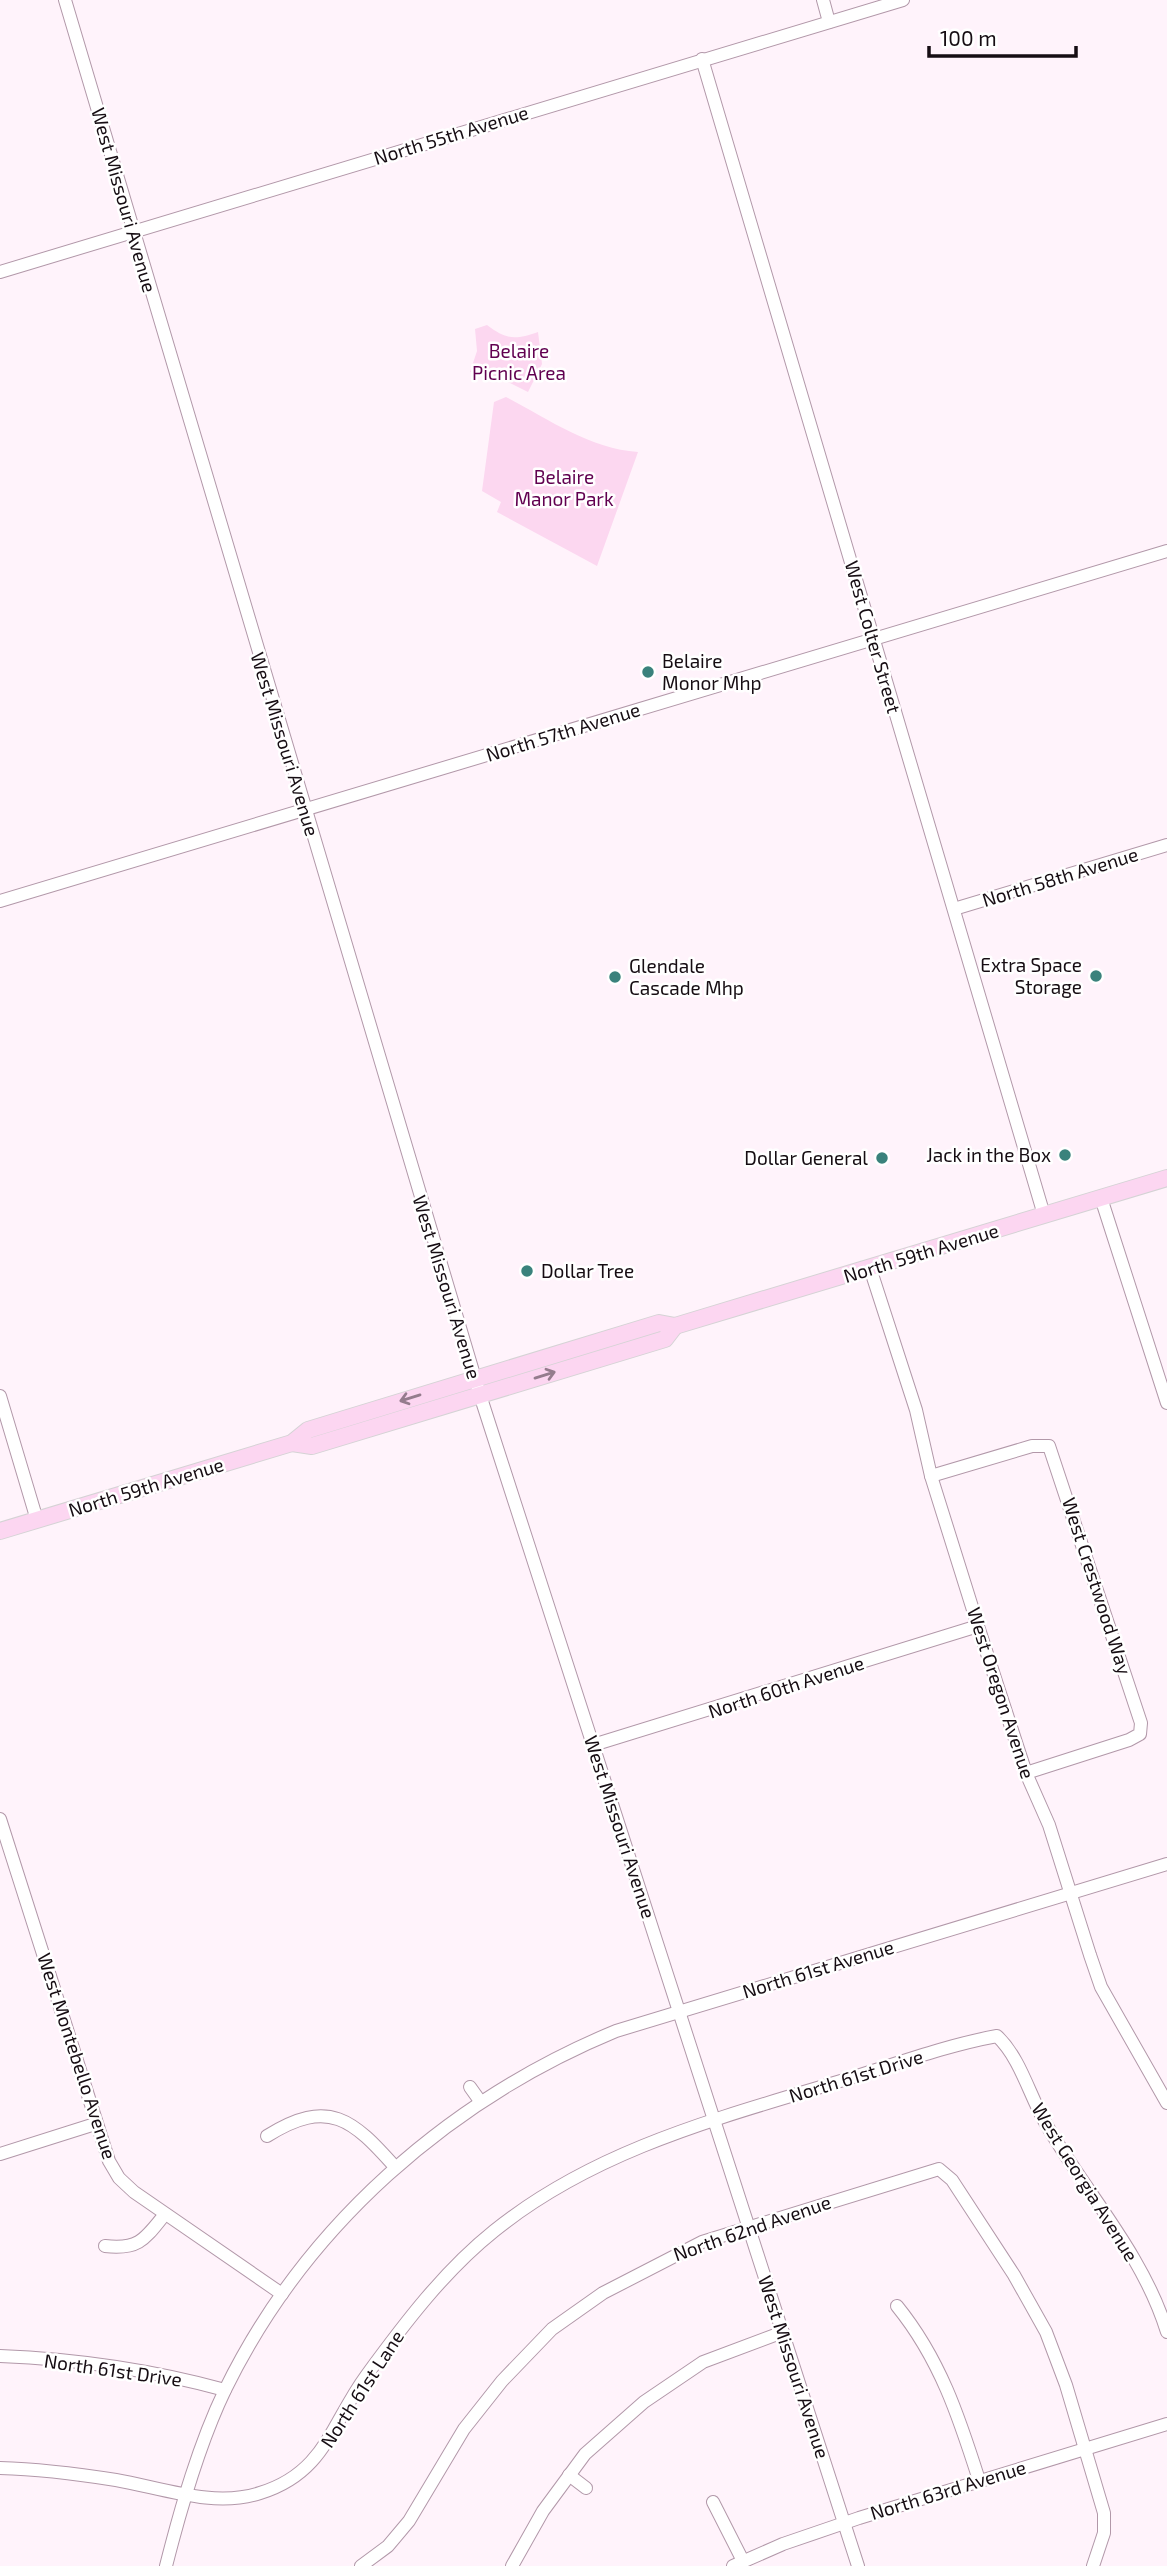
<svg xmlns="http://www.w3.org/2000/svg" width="1167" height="2566" viewBox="0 0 1167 2566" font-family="'Exo 2',sans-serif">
	<rect width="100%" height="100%" fill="#fff3fb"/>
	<!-- green -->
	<g fill="#fcd7f0">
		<path d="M487,325C507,340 515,340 538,332L542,364L528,392L502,379L470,372L477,351L475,329Z"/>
		<path d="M506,397C548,419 590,449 638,452L597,566L497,512L501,502L482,491L494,402Z"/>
	</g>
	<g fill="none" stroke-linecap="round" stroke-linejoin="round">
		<!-- minor casing -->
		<g stroke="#b298a9" stroke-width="14">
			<g id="minor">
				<polyline points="65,0 480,1395 858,2566"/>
				<polyline points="823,0 829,22"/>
				<polyline points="702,59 1044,1215"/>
				<polyline points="0,272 903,0"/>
				<polyline points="0,901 1167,551"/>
				<polyline points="954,909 1167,845"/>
				<polyline points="1101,1198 1167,1403"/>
				<polyline points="870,1268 916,1410 931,1476 978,1626 1026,1773 1049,1825 1090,1955 1101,1987 1167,2103"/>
				<polyline points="0,1396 37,1520"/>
				<polyline points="931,1476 1032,1446 1049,1446 1141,1723 1140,1734 1129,1740 1026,1773"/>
				<polyline points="593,1745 978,1626"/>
				<polyline points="0,1819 109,2161 119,2178 134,2192 282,2294"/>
				<polyline points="470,2087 480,2101"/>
				<path d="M267,2136C329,2097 353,2120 395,2167"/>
				<polyline points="0,2154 95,2124"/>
				<path d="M105,2246C139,2250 145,2239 165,2214"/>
				<path d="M897,2306C940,2359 959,2417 979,2480"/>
				<path d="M0,2356C76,2359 152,2370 225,2390"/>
				<path d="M0,2468C39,2469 78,2474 116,2480C162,2488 214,2508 260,2493C325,2473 331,2424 366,2376C404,2324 444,2271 494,2231C593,2151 715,2119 834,2083C888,2067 942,2046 997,2036C1021,2059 1029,2095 1046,2124C1086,2193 1143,2254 1167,2332"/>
				<polyline points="569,2475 586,2488"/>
				<polyline points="713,2502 743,2561"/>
				<path d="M166,2566C181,2507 199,2444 225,2390C305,2226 449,2100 616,2031L1167,1864"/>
				<polyline points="361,2566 388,2546 409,2521 464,2429 502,2381 552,2329 603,2293 702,2242 939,2169 952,2180 1014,2275 1046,2332 1066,2385 1104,2513 1104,2533 1093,2566"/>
				<polyline points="512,2566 543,2511 585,2454 644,2402 703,2362 783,2332"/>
				<polyline points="733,2566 783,2544 859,2518 1167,2424"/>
			</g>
		</g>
		<!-- major casing -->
		<g stroke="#d5d3d5" stroke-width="18">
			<g id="major">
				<polyline points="292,1443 312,1446 665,1339 675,1326"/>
				<polyline points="0,1531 292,1443 308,1430 659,1323 675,1326 1167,1178"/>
			</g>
		</g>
		<!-- minor -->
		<use href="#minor" stroke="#fff" stroke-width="12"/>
		<!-- major -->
		<use href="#major" stroke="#fcd6f1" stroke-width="16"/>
	</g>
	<!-- one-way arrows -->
	<defs><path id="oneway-shaft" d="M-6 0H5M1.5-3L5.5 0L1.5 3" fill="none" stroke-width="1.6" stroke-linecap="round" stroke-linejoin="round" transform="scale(1.75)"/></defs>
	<g stroke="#947c8d">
		<use href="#oneway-shaft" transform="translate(545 1375) rotate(-17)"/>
		<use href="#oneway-shaft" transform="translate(410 1398) rotate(163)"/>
	</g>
	<!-- markers -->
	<g fill="#3a827c" stroke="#fff" stroke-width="2.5">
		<circle cx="648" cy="672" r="7"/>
		<circle cx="1096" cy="976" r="7"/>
		<circle cx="615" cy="977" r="7"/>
		<circle cx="1065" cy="1155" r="7"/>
		<circle cx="882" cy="1158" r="7"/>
		<circle cx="527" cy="1271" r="7"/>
	</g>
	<g text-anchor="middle" stroke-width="5" stroke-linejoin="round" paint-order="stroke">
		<!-- street labels -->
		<g font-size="19" fill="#160d13" stroke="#fff">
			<text transform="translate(451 135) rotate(-17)" y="7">North 55th Avenue</text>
			<text transform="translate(124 200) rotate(74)" y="7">West Missouri Avenue</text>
			<text transform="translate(873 637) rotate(74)" y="7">West Colter Street</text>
			<text transform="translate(563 732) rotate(-17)" y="7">North 57th Avenue</text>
			<text transform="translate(285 744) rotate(73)" y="7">West Missouri Avenue</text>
			<text transform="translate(1060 877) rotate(-17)" y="7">North 58th Avenue</text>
			<text transform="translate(921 1253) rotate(-17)" y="7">North 59th Avenue</text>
			<text transform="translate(447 1287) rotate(73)" y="7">West Missouri Avenue</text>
			<text transform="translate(146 1487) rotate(-17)" y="7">North 59th Avenue</text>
			<text transform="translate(1097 1586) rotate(72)" y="7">West Crestwood Way</text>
			<text transform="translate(786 1687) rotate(-18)" y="7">North 60th Avenue</text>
			<text transform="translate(1001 1693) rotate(72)" y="7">West Oregon Avenue</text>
			<text transform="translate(620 1827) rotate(72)" y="7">West Missouri Avenue</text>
			<text transform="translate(818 1969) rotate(-17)" y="7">North 61st Avenue</text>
			<text transform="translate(77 2056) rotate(72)" y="7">West Montebello Avenue</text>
			<text transform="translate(856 2076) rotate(-17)" y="7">North 61st Drive</text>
			<text transform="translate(1085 2182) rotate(58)" y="7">West Georgia Avenue</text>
			<text transform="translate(752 2228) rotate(-19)" y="7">North 62nd Avenue</text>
			<text transform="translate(794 2367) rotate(72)" y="7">West Missouri Avenue</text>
			<text transform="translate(113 2370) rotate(8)" y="7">North 61st Drive</text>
			<text transform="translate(362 2389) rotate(-57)" y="7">North 61st Lane</text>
			<text transform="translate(948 2490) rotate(-17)" y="7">North 63rd Avenue</text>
		</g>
		<!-- park labels -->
		<g font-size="19" fill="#610050" stroke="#fff">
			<text x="519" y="358">Belaire<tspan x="519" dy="22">Picnic Area</tspan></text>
			<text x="564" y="484">Belaire<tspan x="564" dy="22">Manor Park</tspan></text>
		</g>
		<!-- poi labels -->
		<g font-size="19" fill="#160d13" stroke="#fff" text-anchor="start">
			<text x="662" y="668">Belaire<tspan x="662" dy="22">Monor Mhp</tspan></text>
			<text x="1082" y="972" text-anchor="end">Extra Space<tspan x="1082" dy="22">Storage</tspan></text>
			<text x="629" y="973">Glendale<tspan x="629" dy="22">Cascade Mhp</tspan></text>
			<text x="1051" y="1162" text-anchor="end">Jack in the Box</text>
			<text x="868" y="1165" text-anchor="end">Dollar General</text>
			<text x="541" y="1278">Dollar Tree</text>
		</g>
	</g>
	<!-- scale -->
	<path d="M929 46v10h147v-10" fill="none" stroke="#160d13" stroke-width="3.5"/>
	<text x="940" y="46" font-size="21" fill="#160d13" stroke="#ffffff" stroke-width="5" paint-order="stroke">100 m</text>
</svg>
